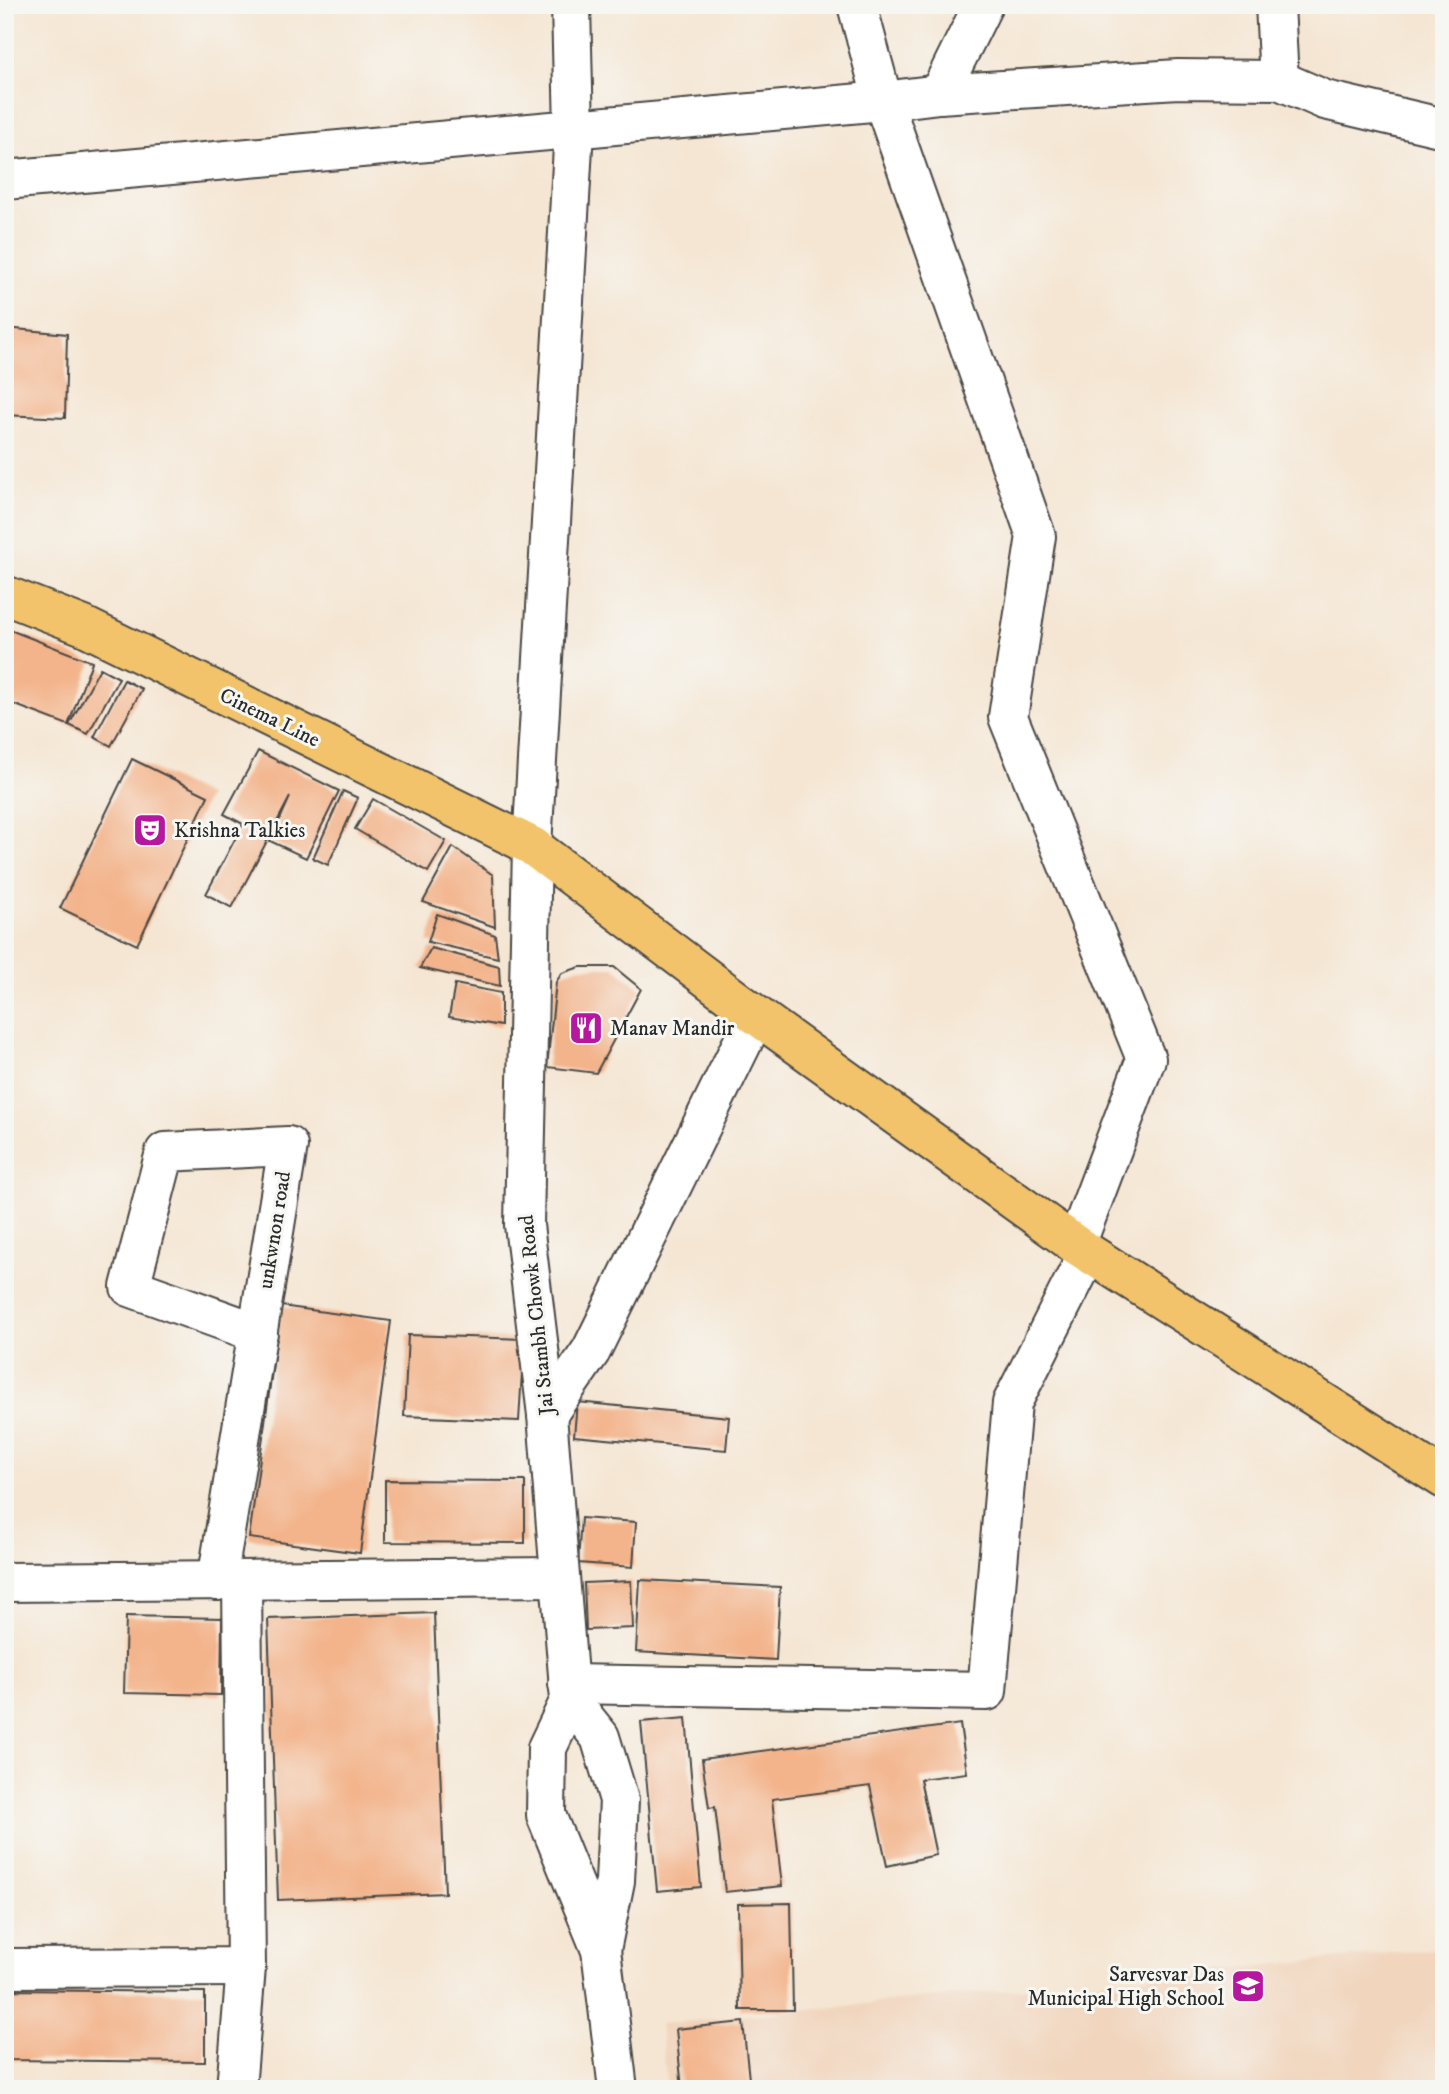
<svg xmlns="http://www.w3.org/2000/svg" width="1449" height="2094" viewBox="0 0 1449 2094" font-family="'IM FELL DW Pica',serif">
	<rect width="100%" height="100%" fill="#f6f6f2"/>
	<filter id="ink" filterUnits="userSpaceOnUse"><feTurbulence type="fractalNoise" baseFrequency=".0143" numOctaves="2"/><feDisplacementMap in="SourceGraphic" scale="14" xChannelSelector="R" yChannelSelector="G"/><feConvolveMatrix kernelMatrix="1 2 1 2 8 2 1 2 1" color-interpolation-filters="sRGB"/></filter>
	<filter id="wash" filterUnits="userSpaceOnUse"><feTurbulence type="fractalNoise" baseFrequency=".00686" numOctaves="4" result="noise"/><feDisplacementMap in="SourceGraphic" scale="28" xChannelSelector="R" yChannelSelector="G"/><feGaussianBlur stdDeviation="1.57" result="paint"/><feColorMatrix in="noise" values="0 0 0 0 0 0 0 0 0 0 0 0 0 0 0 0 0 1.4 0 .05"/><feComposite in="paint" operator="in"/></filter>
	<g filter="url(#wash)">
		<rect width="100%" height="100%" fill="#f5e6d3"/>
		<!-- built -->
		<polygon fill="#f1d5bd" points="1444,1948 1444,2089 667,2089 660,2024"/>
		<g id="blocks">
			<!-- building -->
			<g fill="#f3b48b">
				<polygon points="5,328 67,334 65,418 5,415"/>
				<polygon points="5,628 92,662 68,725 5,701"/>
				<polygon points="100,668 119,678 88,734 69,725"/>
				<polygon points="124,680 142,689 111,746 94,737"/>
				<polygon points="258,751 339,791 306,858 270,841 290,797 232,908 206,894 243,824 224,814"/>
				<polygon points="132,759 208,796 137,945 60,908"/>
				<polygon points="343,791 358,798 328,865 313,858"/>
				<polygon points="373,799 446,841 428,872 355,829"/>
				<polygon points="453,847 493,875 495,927 423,902"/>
				<polygon points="437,914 495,935 498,958 428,942"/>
				<polygon points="431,948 499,966 500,986 420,968"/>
				<polygon points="580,967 614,967 641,989 596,1073 547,1067 556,982 562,973"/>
				<polygon points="455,984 501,993 501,1026 449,1017"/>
				<polygon points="281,1306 391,1321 360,1553 249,1538"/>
				<polygon points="408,1335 524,1339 519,1421 404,1416"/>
				<polygon points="577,1402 729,1417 726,1450 574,1436"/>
				<polygon points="385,1480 525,1481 525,1543 385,1542"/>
				<polygon points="581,1518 636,1522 633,1567 578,1563"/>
				<polygon points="640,1580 780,1587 776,1660 636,1652"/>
				<polygon points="631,1581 633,1628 586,1630 584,1583"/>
				<polygon points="434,1613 445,1893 278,1900 268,1619"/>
				<polygon points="126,1616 222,1618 221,1695 124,1693"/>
				<polygon points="686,1718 701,1887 657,1891 641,1722"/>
				<polygon points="960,1724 967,1773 920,1779 936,1855 887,1866 870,1786 772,1799 782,1886 725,1892 715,1807 709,1808 702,1759"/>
				<polygon points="791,1903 793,2010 740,2010 738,1904"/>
				<polygon points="5,1990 205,1992 205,2062 5,2060"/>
				<polygon points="743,2022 750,2089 682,2089 676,2029"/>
			</g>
		</g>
	</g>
	<g filter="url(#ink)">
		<use href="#blocks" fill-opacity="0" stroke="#494744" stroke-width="2"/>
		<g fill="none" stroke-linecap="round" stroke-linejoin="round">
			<!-- minor casing -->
			<g stroke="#494744" stroke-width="42">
				<g id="minor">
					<polyline points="571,5 574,130 532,846 524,1225 547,1415 570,1700 547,1748 546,1815 601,1950 618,2089"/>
					<polyline points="857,5 883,101 1036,536 1008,717 1146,1059 1076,1245"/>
					<polyline points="1275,5 1279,80"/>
					<polyline points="939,94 983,5"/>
					<polyline points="5,180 883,101 939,94 1178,79 1279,80 1325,100 1444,128"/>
					<polyline points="547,1415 591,1351 756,1015"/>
					<polyline points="217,1581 288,1146 165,1152 130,1287 258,1333"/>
					<polyline points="5,1582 558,1577"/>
					<polyline points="568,1684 987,1691 1012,1403 1088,1253"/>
					<polyline points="570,1700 600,1737 619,1800 615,1881 601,1950"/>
					<polyline points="5,1968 246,1967 242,1582"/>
					<polyline points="236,2089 246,1967"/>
				</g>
			</g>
			<!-- major casing -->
			<g stroke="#494744" stroke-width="42">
				<polyline id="major" points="5,595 84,626 532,846 756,1015 1076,1245 1444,1479"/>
			</g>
			<!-- minor -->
			<use href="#minor" stroke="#fff" stroke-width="38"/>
			<!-- major -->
			<use href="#major" stroke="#f2c36a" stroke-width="38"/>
		</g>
	</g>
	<!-- icons -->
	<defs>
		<g id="theatre-square" transform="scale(1.75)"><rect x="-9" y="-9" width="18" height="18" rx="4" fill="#b5179e" stroke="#f6f6f2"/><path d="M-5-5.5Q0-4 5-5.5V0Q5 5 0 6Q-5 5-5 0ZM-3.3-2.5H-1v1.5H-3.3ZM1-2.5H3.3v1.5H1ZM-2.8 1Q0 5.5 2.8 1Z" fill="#fff"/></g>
		<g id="restaurant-square" transform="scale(1.75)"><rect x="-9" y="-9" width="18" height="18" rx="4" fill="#b5179e" stroke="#f6f6f2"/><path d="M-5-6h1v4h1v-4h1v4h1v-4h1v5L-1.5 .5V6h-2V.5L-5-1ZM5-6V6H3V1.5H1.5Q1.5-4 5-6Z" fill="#fff"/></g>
		<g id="school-square" transform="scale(1.75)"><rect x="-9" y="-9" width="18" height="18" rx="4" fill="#b5179e" stroke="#f6f6f2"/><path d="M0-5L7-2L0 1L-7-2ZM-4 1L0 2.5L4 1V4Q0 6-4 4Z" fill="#fff"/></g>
	</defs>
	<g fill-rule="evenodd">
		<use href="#theatre-square" x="150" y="830"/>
		<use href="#restaurant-square" x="586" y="1028"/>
		<use href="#school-square" x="1248" y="1986"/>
	</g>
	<g text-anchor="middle" stroke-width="6" stroke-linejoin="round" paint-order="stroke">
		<!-- street labels -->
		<g font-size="21" fill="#2b2b2b" stroke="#f6f6f2">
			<text transform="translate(270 717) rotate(26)" y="7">Cinema Line</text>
			<text transform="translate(274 1230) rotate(-81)" y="7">unkwnon road</text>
			<text transform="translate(536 1315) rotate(-96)" y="7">Jai Stambh Chowk Road</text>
		</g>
		<!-- poi labels -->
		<g font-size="21" fill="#2b2b2b" stroke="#f6f6f2" text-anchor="start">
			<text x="174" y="837">Krishna Talkies</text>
			<text x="610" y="1035">Manav Mandir</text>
			<text x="1224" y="1981" text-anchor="end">Sarvesvar Das<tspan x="1224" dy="24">Municipal High School</tspan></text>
		</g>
	</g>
	<!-- margin -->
	<rect width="1449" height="2094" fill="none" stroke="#f6f6f2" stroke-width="28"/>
</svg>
